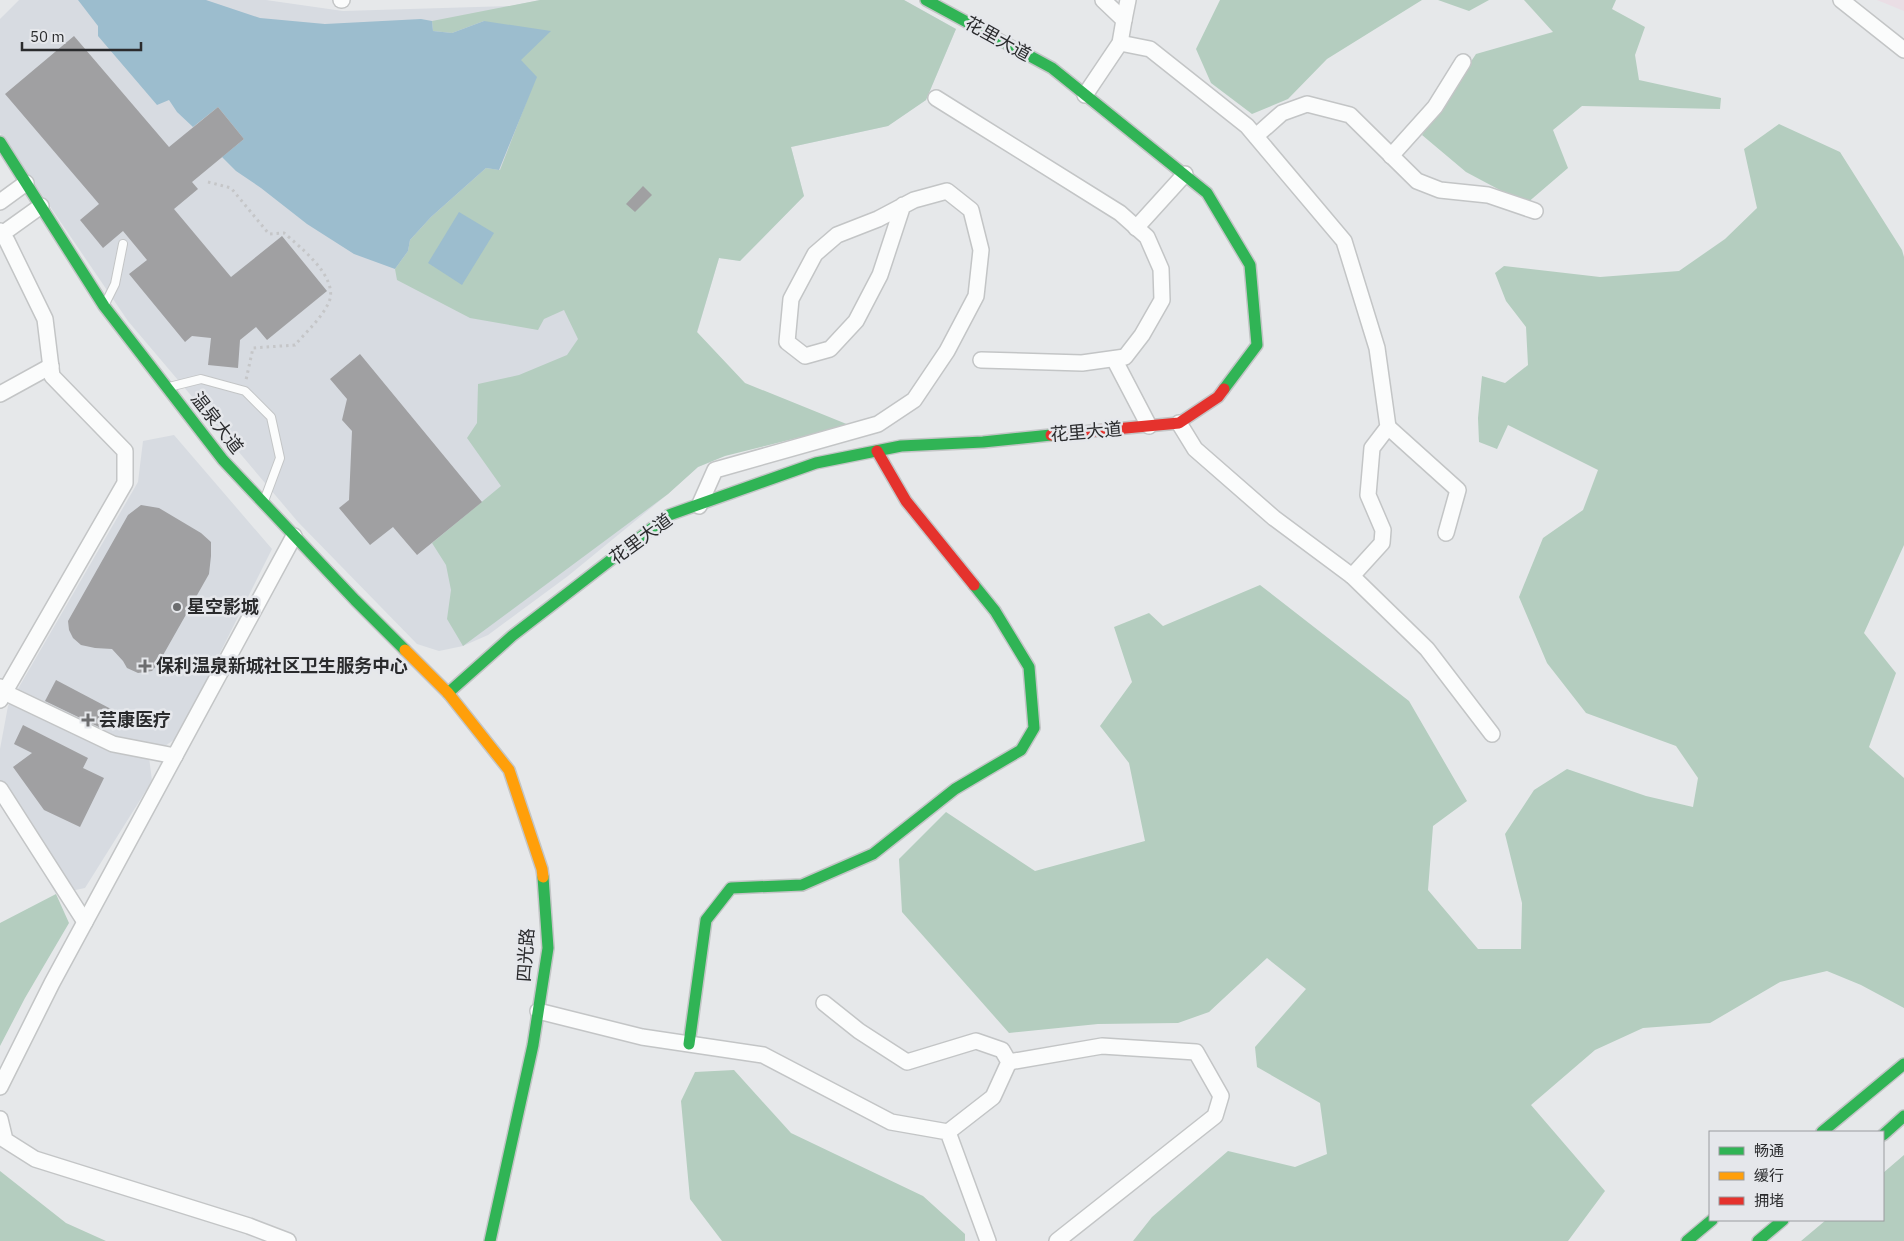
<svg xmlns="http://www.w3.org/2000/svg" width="1904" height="1241" viewBox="0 0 1904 1241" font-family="'IBM Plex Sans','Noto Sans SC',sans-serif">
	<rect width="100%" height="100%" fill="#e6e8ea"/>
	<!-- built -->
	<g fill="#d7dbe1">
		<polygon points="19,0 266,0 343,11 510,6 540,0 904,0 956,29 926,100 888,126 791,147 804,196 740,261 719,258 697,333 724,456 698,467 668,494 568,576 488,635 463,646 439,651 417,644 298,522 128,321 0,133 0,19"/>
		<polygon points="174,435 272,549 178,737 149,757 152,781 85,888 56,894 0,797 0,749 8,706 138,482 143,441"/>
	</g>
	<!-- education -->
	<polygon fill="#eadee5" points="1877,0 1904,0 1904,11"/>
	<!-- forest -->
	<g fill="#b4cdbf">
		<polygon points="540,0 904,0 956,29 926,100 888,126 791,147 804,196 740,261 719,258 697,332 745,383 849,425 725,456 698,467 668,494 463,646 447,619 451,590 446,565 432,543 501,486 467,438 477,423 478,384 519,375 567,355 578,339 564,310 544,319 538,330 470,318 397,280 395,269 408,251 410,240 431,217 486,168 500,170 536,77 484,21 452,33 433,31 432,21"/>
		<polygon points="1220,0 1422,0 1327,59 1288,99 1252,114 1211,83 1196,49"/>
		<polygon points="1438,0 1489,0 1469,11"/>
		<polygon points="1524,0 1616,0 1612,9 1645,27 1635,55 1639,80 1721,98 1720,109 1582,106 1553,130 1568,168 1526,204 1466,172 1422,135 1476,54 1553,32"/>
		<polygon points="1779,124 1840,152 1902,250 1904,257 1904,545 1864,633 1896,673 1869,747 1904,778 1904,1008 1861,985 1827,971 1780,982 1710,1023 1643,1028 1595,1050 1531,1105 1605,1191 1568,1241 1133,1241 1152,1217 1228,1151 1295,1167 1327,1154 1320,1103 1257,1067 1255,1047 1306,989 1267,958 1209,1012 1178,1023 1098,1024 1009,1033 902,912 899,859 946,812 1035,871 1145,841 1129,763 1100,726 1132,682 1114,627 1149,613 1163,626 1260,585 1409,701 1467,801 1433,826 1428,890 1478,949 1521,949 1522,903 1505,834 1534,790 1567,769 1646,796 1693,807 1698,778 1676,746 1586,713 1547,663 1519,597 1543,538 1583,510 1598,470 1508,425 1497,449 1479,442 1478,418 1482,376 1505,383 1528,365 1526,327 1506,301 1495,273 1504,266 1600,277 1679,271 1725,239 1757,208 1744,149"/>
		<polygon points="56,894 69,923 25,998 0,1046 0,923"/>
		<polygon points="734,1070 791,1133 923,1196 965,1234 965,1241 722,1241 690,1199 681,1101 695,1072"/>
		<polygon points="1904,1155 1904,1241 1801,1241 1826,1220 1883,1220 1883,1173"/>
		<polygon points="0,1171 66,1223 106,1241 0,1241"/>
	</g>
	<!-- water -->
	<g fill="#9cbdce">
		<polygon points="78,0 206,0 260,18 325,24 421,19 432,21 433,31 452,33 484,21 551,31 521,60 537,77 499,170 486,168 431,217 410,240 408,251 395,269 354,254 307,224 261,188 236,171 222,157 244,139 218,107 193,127 177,112 169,100 157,105 98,36 98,26"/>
		<polygon points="459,212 494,233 462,285 428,263"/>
	</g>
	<!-- building -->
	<g fill="#a0a0a2">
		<polygon points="74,36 169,147 218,107 244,139 192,182 198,189 174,209 231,277 282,236 327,291 267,340 256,327 240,340 238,368 208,365 211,338 192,336 185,342 129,274 147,260 123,231 103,248 80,220 99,204 5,94"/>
		<polygon points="643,186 652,195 635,212 626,204"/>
		<polygon points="360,354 482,502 417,555 393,527 370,545 339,508 349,500 352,431 342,420 347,399 330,379"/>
		<polygon points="141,505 159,508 201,533 211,542 211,556 209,574 158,664 152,671 138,673 127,668 123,661 112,649 95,648 81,645 73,638 69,630 68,621 128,515"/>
		<polygon points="56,680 111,709 101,728 45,701"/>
		<polygon points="23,725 88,758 83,768 104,778 80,827 44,810 13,767 32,753 14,744"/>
	</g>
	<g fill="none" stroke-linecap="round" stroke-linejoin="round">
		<!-- lane casing -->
		<g stroke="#c3c5c6" stroke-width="10">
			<g id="lane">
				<polyline points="105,304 115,284 123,244"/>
				<polyline points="169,387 201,379 245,391 271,417 280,458 264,501"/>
			</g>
		</g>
		<!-- street casing -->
		<g stroke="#c3c5c6" stroke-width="18">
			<g id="street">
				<polyline points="341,0 342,0"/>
				<polyline points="1841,0 1904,50"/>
				<polyline points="1124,20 1128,0"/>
				<polyline points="1120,43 1150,49 1247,126 1344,241 1377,348 1388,427 1372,448 1368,495 1383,530 1382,543 1352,576"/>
				<polyline points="1085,95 1120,43 1124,20 1103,0"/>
				<polyline points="936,98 1120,213 1147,237 1161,269 1162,300 1142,335 1125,357 1082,363 981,360"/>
				<polyline points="1256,136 1282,113 1307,104 1350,115 1417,181 1440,190 1488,195 1535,211"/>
				<polyline points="1391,156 1435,107 1463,62"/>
				<polyline points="0,202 26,183"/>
				<polyline points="1136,228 1185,174"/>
				<polyline points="0,231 7,241 45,319 52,376 125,451 125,483 0,700"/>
				<polyline points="2,234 41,206"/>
				<polyline points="1114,359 1149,426"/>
				<polyline points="0,394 51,366"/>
				<polyline points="1179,423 1195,449 1274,518 1352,576 1427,649 1492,734"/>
				<polyline points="1388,427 1458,490 1446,533"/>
				<polyline points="699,506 715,470 878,424 914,400 947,351 976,296 981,250 971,210 947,191 914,200 878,219 837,235 815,254 791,299 787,342 805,356 830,349 856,321 880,275 903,205"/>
				<polyline points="0,687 4,692 113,744 175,756"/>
				<polyline points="0,789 85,922"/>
				<polyline points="824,1003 859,1031 907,1062 976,1041 1002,1050 1009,1062 993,1097 948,1132"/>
				<polyline points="538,1011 642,1037 763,1055 891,1122 948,1132 988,1241"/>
				<polyline points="1009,1062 1102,1046 1196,1052 1221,1096 1215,1116 1057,1241"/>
				<polyline points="0,1087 52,983 294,536"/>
				<polyline points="0,1119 5,1140 35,1159 249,1226 288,1241"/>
			</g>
		</g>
		<!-- fast casing -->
		<g stroke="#c3c5c6" stroke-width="14">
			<g id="fast">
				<polyline points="926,0 1052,68 1207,193 1250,265 1257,345 1224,389"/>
				<polyline points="0,142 104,306 223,460 355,600 405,650"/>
				<polyline points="448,693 512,636 669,515 816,463 901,446 983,442 1051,435"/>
				<polyline points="689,1044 706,920 731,888 802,885 873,854 955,789 1021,750 1034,728 1029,667 995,611 974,585"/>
				<polyline points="1822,1132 1904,1064"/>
				<polyline points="1883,1135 1904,1116"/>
				<polyline points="490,1241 533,1045 548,948 543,877"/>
				<polyline points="1687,1241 1712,1220"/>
				<polyline points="1758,1241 1783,1220"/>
			</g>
		</g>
		<!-- slow casing -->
		<g stroke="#c3c5c6" stroke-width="14">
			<polyline id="slow" points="405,650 448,693 509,770 542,869 543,877"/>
		</g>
		<!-- jam casing -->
		<g stroke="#c3c5c6" stroke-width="14">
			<g id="jam">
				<polyline points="1051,435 1179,423 1218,397 1224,389"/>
				<polyline points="877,451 906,501 974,585"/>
			</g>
		</g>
		<!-- path -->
		<path stroke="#c5c6c8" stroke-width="3" stroke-dasharray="2.5 4" stroke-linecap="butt" d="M208,182L231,188L269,234L284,233C300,247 339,277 329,302C322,318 306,332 295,345L253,348L246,380"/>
		<!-- lane -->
		<use href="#lane" stroke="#fbfcfc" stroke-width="8"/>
		<!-- street -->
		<use href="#street" stroke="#fbfcfc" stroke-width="15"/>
		<!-- fast -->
		<use href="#fast" stroke="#30b455" stroke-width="11"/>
		<!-- slow -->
		<use href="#slow" stroke="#ff9f0a" stroke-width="11"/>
		<!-- jam -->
		<use href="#jam" stroke="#e5322d" stroke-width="11"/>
	</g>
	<!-- markers -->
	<g fill="#6c6d6f" stroke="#e5e7eb" stroke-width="2">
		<circle cx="177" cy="607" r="5"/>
		<path d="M142.5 658.5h5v5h5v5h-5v5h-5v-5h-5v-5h5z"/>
		<path d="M85.5 712.5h5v5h5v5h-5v5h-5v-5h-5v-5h5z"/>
	</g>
	<g text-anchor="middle" stroke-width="5" stroke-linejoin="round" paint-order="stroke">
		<!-- street labels -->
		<g font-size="18" fill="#2a2b2d" stroke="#e5e7eb">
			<text transform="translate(998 39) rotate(29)" y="6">花里大道</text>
			<text transform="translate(217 423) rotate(52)" y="6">温泉大道</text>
			<text transform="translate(1086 432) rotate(-5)" y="6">花里大道</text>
			<text transform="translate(641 539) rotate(-36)" y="6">花里大道</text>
			<text transform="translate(526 955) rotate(-86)" y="6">四光路</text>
		</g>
		<!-- poi labels -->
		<g font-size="18" font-weight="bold" fill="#2a2b2d" stroke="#e5e7eb" text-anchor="start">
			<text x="187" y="613">星空影城</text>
			<text x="156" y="672">保利温泉新城社区卫生服务中心</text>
			<text x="99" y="726">芸康医疗</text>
		</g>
	</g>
	<!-- legend -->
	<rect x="1709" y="1131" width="175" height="90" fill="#e5e7eb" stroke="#9a9c9f"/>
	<rect x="1719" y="1147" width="25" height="8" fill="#30b455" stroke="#9a9c9f"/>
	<text x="1754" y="1156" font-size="15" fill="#2a2b2d">畅通</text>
	<rect x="1719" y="1172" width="25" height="8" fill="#ff9f0a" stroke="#9a9c9f"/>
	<text x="1754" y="1181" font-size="15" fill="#2a2b2d">缓行</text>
	<rect x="1719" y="1197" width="25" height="8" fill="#e5322d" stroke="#9a9c9f"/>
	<text x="1754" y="1206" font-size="15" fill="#2a2b2d">拥堵</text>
	<!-- scale -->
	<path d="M22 42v8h119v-8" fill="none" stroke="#2a2b2d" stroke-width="2.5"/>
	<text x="30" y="42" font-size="15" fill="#2a2b2d" stroke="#e5e7eb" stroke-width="4" paint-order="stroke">50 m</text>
</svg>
